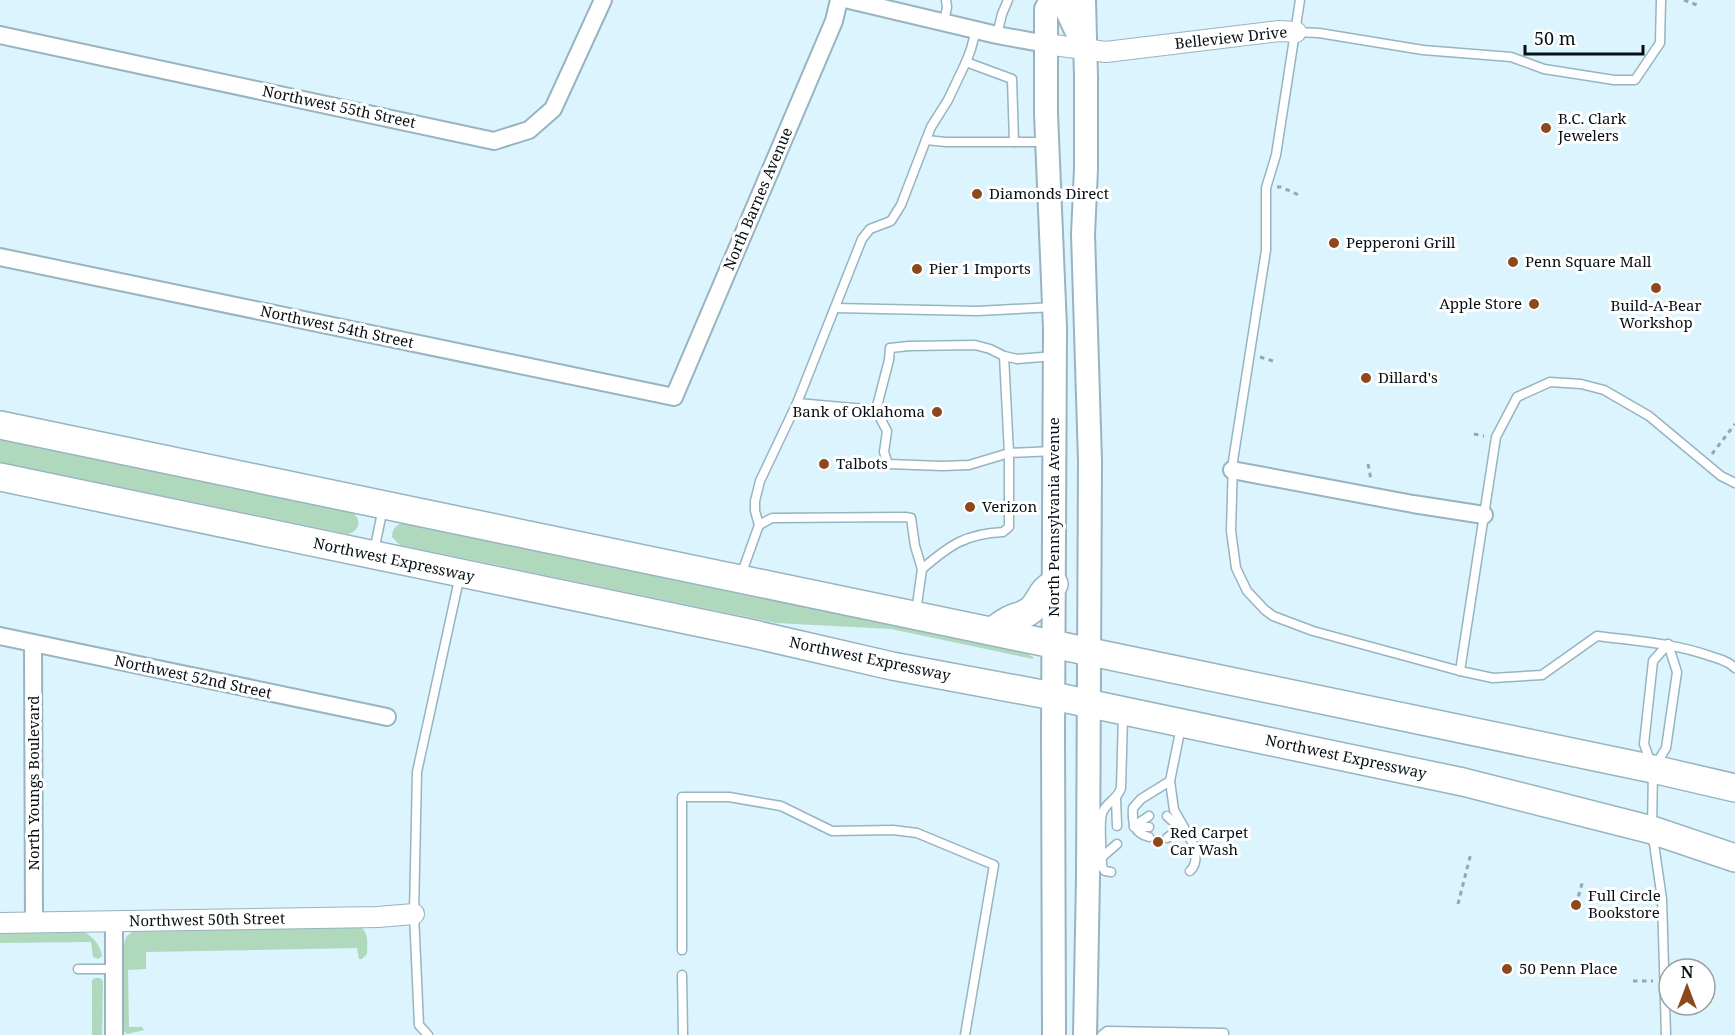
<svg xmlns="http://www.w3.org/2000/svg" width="1735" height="1035" viewBox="0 0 1735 1035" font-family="'Noto Serif',serif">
	<rect width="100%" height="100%" fill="#dbf4fe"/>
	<!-- green -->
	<g fill="#b0d8bc">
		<path d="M0,439L352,512C362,519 360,531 348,534L0,462Z"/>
		<path d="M404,522L1024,651L1033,657V659L891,629L776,623L400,545L392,537C392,529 396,525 404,522Z"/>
		<path d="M357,926C370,930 367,943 367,954L362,959H359L357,948L146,952V969L128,970L129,1027H142L144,1030L127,1034L122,1029V951L126,937L133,931Z"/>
		<path d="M0,931H83C93,937 100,944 102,956L98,959L93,957L91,942L0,943Z"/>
		<polygon points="95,978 100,978 103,981 102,1035 92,1035 92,980"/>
	</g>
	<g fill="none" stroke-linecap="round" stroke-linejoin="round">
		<!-- service casing -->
		<g stroke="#97b4c0" stroke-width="11">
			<g id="service">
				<path d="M1300,0L1276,155L1266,188V250L1233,461L1231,531L1236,568L1247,591L1265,610L1273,616L1313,631L1460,671L1493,678L1542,675L1597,636C1636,641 1673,643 1710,656C1719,659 1728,661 1735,668"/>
				<polyline points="944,22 947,7 946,0"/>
				<polyline points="1296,32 1319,33 1423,50 1511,57 1544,69 1614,80 1635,80 1660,43 1661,0"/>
				<polyline points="997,35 1002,14 1008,0"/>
				<polyline points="966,62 1012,79 1014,142"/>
				<polyline points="926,140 946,142 1045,142"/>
				<polyline points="835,308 977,311 1054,307"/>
				<polyline points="797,403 862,239 870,229 891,221 901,205 931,127 948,100 966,62 971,49 976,30"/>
				<polyline points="876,410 887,431 884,452 888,464 942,466 969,465 1009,453 1004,356"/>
				<polyline points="759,525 755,511 755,501 760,481 797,403 876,410 889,360 890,348 909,346 975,345 990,349 1004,356 1017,359 1055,356"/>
				<polyline points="374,551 383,508"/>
				<path d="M922,569C950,545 965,534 1003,532L1009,527V453L1054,451"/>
				<polyline points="741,575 759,525 772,518 905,517 911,518 915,546 922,569 916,612"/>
				<polyline points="1460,671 1496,437 1517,397 1550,382 1581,384 1604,390 1649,416 1721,476 1735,483"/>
				<polyline points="1655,766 1666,748 1677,672 1668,644"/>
				<polyline points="1170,781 1174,810 1186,831"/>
				<polyline points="1116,798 1117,826"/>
				<path d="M1167,816C1173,822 1184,830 1188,836C1196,845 1199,863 1190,871"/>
				<polyline points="1134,826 1149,816"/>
				<polyline points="1134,827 1149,827"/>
				<path d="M1149,837C1134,833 1132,823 1133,808L1141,799L1170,781L1181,727"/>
				<polyline points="1167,838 1179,828"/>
				<polyline points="1102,857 1117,844"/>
				<path d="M1111,872L1105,871L1102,867C1102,856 1099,823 1102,814C1105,802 1117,801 1121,788L1123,716"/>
				<polyline points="682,950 682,797 729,797 781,806 832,831 893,830 917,833 994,865 965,1035"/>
				<polyline points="78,969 114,969"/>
				<polyline points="682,975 683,1035"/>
				<polyline points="428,1035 419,1025 414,914 417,772 460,575"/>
				<polyline points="1102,1035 1107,1031 1224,1033"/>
				<polyline points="1666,1035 1662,899 1652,830 1653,769 1644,744 1653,661 1668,644"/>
			</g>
		</g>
		<!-- minor casing -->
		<g stroke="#97b4c0" stroke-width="20">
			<g id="minor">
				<polyline points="849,0 997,35 1046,44"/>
				<polyline points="0,35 494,141 529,130 553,109 603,0"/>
				<polyline points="0,257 674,397 834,21 839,0"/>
				<polyline points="1232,470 1413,504 1484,515"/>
				<polyline points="0,636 387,717"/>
				<polyline points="33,643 34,922"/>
				<polyline points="114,922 114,1035"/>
			</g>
		</g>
		<!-- tertiary casing -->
		<g stroke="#97b4c0" stroke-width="22">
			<g id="tertiary">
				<polyline points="1046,44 1106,52 1279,31 1296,32"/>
				<polyline points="0,923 378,917 414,914"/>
			</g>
		</g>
		<!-- secondary casing -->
		<g stroke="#97b4c0" stroke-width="26">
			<g id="secondary">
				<polyline points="1051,0 1046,9 1046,114 1055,328 1053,736 1054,1035"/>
				<polyline points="1058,0 1065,7 1083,45"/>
				<polyline points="1084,0 1086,77 1086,169 1083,234 1090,461 1088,878 1085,1035"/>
			</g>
		</g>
		<!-- trunk casing -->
		<g stroke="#97b4c0" stroke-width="30">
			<g id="trunk">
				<polyline points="0,425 1653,769 1735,788"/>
				<polyline points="0,477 749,633 892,666 1053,696 1463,782 1652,830 1735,858"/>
				<path d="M992,631C998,628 1003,623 1009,620C1017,616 1024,616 1031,610C1042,600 1039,592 1054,584"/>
			</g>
		</g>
		<!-- path -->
		<g stroke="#94a7af" stroke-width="3" stroke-dasharray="4.5 4.5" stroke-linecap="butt">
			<polyline points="1684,0 1697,5"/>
			<polyline points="1277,187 1281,187 1301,196"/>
			<polyline points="1260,357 1273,361"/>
			<polyline points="1474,434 1484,436"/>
			<polyline points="1712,454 1735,424"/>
			<polyline points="1368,464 1371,480"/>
			<polyline points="1458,904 1471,853"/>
			<polyline points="1576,905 1583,880"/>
			<polyline points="1633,981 1653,981"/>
		</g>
		<!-- service -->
		<use href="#service" stroke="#fff" stroke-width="8"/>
		<!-- minor -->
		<use href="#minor" stroke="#fff" stroke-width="16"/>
		<!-- tertiary -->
		<use href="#tertiary" stroke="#fff" stroke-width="20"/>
		<!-- secondary -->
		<use href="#secondary" stroke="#fff" stroke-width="22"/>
		<!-- trunk -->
		<use href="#trunk" stroke="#fff" stroke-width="27"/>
	</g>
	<!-- markers -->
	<g fill="#8d491c" stroke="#fff" stroke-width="2">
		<circle cx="1546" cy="128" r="6"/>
		<circle cx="977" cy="194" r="6"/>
		<circle cx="1334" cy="243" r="6"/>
		<circle cx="1513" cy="262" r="6"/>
		<circle cx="917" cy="269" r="6"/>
		<circle cx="1656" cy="288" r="6"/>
		<circle cx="1534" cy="304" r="6"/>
		<circle cx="1366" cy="378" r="6"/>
		<circle cx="937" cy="412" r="6"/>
		<circle cx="824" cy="464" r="6"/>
		<circle cx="970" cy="507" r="6"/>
		<circle cx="1158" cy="842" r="6"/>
		<circle cx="1576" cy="905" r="6"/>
		<circle cx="1507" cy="969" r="6"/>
	</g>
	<g text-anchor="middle" stroke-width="6" stroke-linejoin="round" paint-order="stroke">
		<!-- street labels -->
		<g font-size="15" fill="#061014" stroke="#fff">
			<text transform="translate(1231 38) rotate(-6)" y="5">Belleview Drive</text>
			<text transform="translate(339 107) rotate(12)" y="5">Northwest 55th Street</text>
			<text transform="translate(758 199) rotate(-67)" y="5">North Barnes Avenue</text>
			<text transform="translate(337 327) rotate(12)" y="5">Northwest 54th Street</text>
			<text transform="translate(1054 517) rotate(-90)" y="5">North Pennsylvania Avenue</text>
			<text transform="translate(394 560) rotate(12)" y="5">Northwest Expressway</text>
			<text transform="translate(870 659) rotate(12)" y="5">Northwest Expressway</text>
			<text transform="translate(193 677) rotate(12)" y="5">Northwest 52nd Street</text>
			<text transform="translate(1346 757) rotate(12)" y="5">Northwest Expressway</text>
			<text transform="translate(34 783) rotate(-90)" y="5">North Youngs Boulevard</text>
			<text transform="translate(207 920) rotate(-1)" y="5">Northwest 50th Street</text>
		</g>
		<!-- poi labels -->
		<g font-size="15" fill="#061014" stroke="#fff" text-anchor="start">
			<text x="1558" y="124">B.C. Clark<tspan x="1558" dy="17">Jewelers</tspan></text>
			<text x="989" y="199">Diamonds Direct</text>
			<text x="1346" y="248">Pepperoni Grill</text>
			<text x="1525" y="267">Penn Square Mall</text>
			<text x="929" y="274">Pier 1 Imports</text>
			<text x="1522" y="309" text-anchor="end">Apple Store</text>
			<text x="1656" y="311" text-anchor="middle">Build-A-Bear<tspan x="1656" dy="17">Workshop</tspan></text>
			<text x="1378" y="383">Dillard's</text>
			<text x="925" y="417" text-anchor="end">Bank of Oklahoma</text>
			<text x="836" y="469">Talbots</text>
			<text x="982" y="512">Verizon</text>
			<text x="1170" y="838">Red Carpet<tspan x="1170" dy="17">Car Wash</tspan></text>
			<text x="1588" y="901">Full Circle<tspan x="1588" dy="17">Bookstore</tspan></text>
			<text x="1519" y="974">50 Penn Place</text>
		</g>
	</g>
	<!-- north arrow -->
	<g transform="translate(1687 987)"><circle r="28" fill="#ffffff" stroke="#9b9fa1" stroke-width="1.5"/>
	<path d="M0-4.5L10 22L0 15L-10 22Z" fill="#8d491c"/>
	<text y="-9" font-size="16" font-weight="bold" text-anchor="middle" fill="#061014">N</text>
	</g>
	<!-- scale -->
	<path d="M1525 45v9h118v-9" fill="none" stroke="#061014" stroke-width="3"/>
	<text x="1534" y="45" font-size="18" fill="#061014" stroke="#ffffff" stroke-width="4.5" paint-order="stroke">50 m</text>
</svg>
